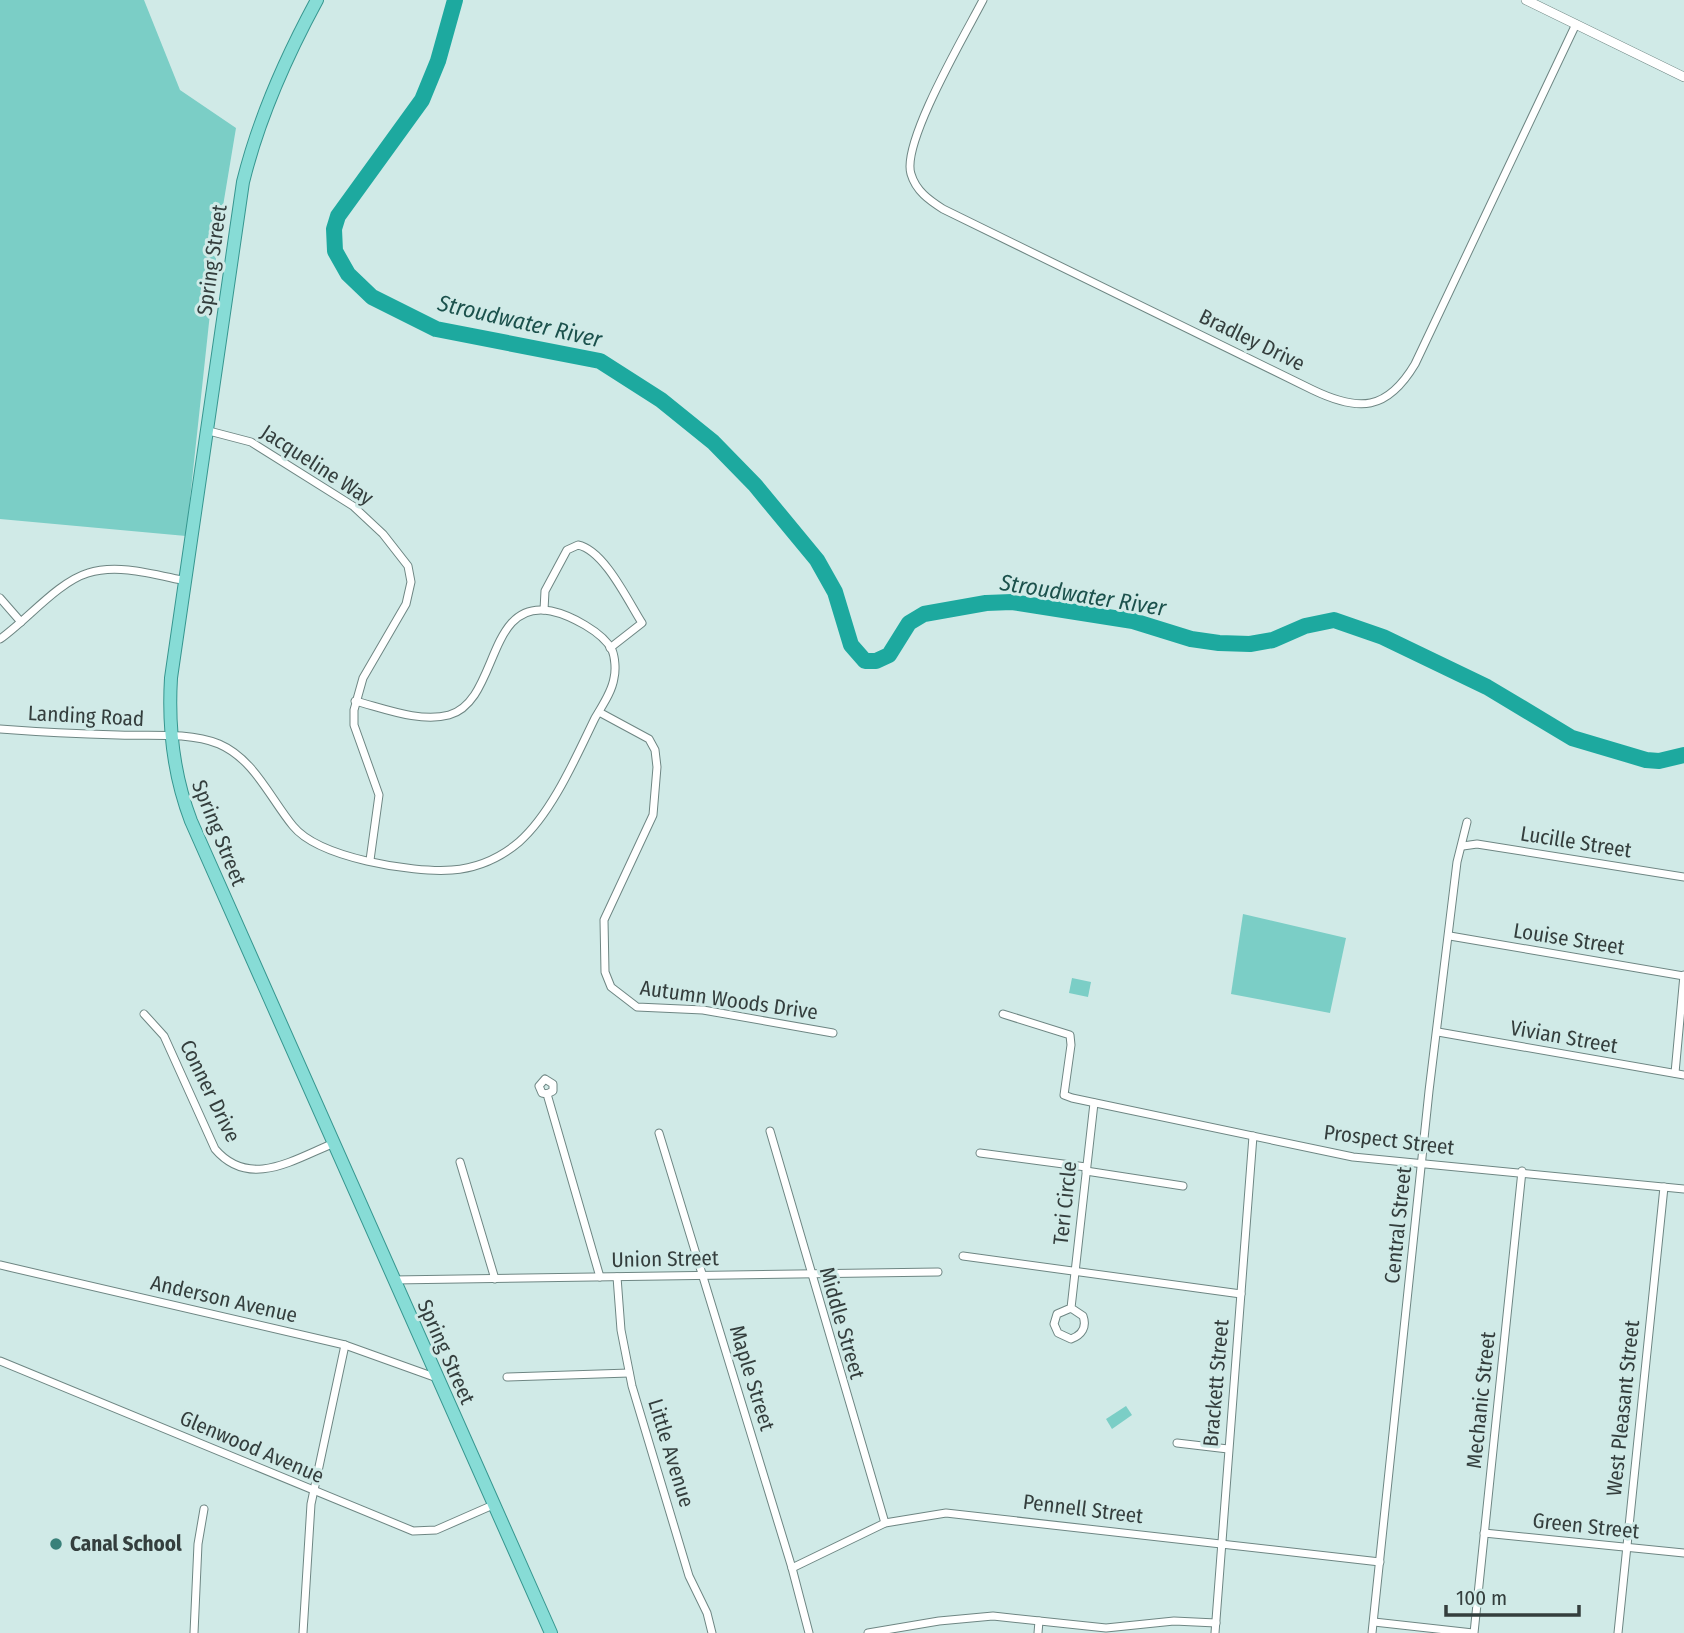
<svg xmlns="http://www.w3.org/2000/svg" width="1684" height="1633" viewBox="0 0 1684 1633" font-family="'Fira Sans Condensed',sans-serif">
	<rect width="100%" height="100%" fill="#d0eae7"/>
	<!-- green -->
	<g fill="#7bcec6">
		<polygon points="0,0 144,0 180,90 236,128 219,230 186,536 0,519"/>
		<polygon points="1243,914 1346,938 1330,1013 1231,994"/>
		<polygon points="1072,978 1091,982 1088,997 1069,993"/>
		<polygon points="1126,1406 1132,1415 1112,1429 1106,1419"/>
	</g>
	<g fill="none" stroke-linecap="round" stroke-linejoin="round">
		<!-- river -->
		<polyline stroke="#1da99f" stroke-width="16" points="455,0 438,61 422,100 338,216 334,229 335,251 348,274 372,297 436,329 600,361 661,400 713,442 755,485 817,560 835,592 851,645 865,661 876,661 889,655 909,623 924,614 986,603 1012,602 1133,621 1191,639 1219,643 1250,644 1273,640 1305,626 1334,620 1383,637 1487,687 1572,738 1646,760 1659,761 1684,755"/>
		<!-- minor casing -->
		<g stroke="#6e8683" stroke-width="9">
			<g id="minor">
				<path d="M983,0C966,33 901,143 911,174C916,191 929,200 943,209L1313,390C1359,412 1387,411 1415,364L1576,24"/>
				<polyline points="209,431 251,442 353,506 383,534 408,566 411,582 406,604 363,678 354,710 354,725 379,795 370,860"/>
				<polyline points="0,598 21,622"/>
				<path d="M544,610L545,591L567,550L578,545C604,550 628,601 642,623L610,648"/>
				<path d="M0,639C27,620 58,582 88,573C118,563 156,575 186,581"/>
				<polyline points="599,712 649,739 655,750 657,767 653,815 604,920 605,972 611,987 637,1007 703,1010 833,1033"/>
				<path d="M0,729C39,732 79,734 118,735C150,736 189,732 219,744C254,759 270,798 293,826C319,858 412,873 452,870C477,868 500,858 519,842C552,813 576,757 595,718C602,706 612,692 614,678C616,670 615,657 612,650C603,632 570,615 551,611C486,598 499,701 449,715C420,723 383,708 355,701"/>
				<polyline points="1463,846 1477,844 1684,877"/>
				<polyline points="1450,936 1684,976"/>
				<path d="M144,1014L164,1036L215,1149C249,1189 293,1160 332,1144"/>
				<polyline points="1003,1014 1070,1035 1071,1045 1064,1095 1072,1098 1353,1157 1684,1189"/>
				<polyline points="1438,1032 1684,1075"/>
				<polyline points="1675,1073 1684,975"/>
				<polyline points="547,1094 542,1093 539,1086 545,1079 553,1084 553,1091 547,1094 600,1277"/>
				<polyline points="770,1131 885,1523"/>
				<polyline points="659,1133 792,1568 809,1633"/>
				<polyline points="980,1153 1086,1167"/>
				<polyline points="460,1162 495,1279"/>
				<polyline points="1086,1171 1183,1186"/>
				<polyline points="963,1256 1241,1294"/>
				<polyline points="0,1265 345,1345 437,1378"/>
				<polyline points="617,1277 621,1330 632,1386 689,1576 707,1613 712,1633"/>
				<polyline points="393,1280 938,1272"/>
				<path d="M1071,1308L1083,1316C1087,1327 1082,1335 1071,1339L1058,1333L1054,1324L1057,1314L1071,1308L1094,1103"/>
				<polyline points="0,1361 413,1531 436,1530 493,1505"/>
				<polyline points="507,1377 629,1373"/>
				<polyline points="1177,1443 1228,1449"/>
				<polyline points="1484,1533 1684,1553"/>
				<polyline points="792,1568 885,1523 946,1513 1380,1562"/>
				<polyline points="1374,1622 1473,1633"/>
				<polyline points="194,1633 198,1544 204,1509"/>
				<polyline points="303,1633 311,1504 345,1345"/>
				<polyline points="868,1633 939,1621 993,1616 1106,1628 1174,1621 1216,1623"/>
				<polyline points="1038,1633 1039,1621"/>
				<polyline points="1215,1633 1253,1136"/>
				<polyline points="1372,1633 1429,1091 1457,862 1467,822"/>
				<polyline points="1474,1633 1522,1171"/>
				<polyline points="1618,1633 1664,1187"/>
			</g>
		</g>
		<!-- tertiary casing -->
		<g stroke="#6e8683" stroke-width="10">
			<polyline id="tertiary" points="1526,0 1684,77"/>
		</g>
		<!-- primary casing -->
		<g stroke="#36968f" stroke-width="14">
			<path id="primary" d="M317,0C285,59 259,117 243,182L171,678C168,728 173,774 191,821L551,1633"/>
		</g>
		<!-- minor -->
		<use href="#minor" stroke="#fff" stroke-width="7"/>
		<!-- tertiary -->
		<use href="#tertiary" stroke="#fff" stroke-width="9"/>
		<!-- primary -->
		<use href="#primary" stroke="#87dcd6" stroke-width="12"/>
	</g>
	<!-- markers -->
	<circle fill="#39817a" stroke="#d0eae7" stroke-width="2.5" cx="56" cy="1544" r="7"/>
	<g text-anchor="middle" stroke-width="6" stroke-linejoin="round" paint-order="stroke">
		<!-- street labels -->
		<g font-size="21" fill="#343e3d" stroke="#d0eae7">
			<text transform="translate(212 260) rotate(-82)" y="7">Spring Street</text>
			<text transform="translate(1252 340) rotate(26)" y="7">Bradley Drive</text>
			<text transform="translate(317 465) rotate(33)" y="7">Jacqueline Way</text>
			<text transform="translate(86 716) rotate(3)" y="7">Landing Road</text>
			<text transform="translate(219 833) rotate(68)" y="7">Spring Street</text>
			<text transform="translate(1576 842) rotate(9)" y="7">Lucille Street</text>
			<text transform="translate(1569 939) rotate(9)" y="7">Louise Street</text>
			<text transform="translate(729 1000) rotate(8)" y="7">Autumn Woods Drive</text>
			<text transform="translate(1564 1037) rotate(10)" y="7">Vivian Street</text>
			<text transform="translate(210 1091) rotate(64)" y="7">Conner Drive</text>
			<text transform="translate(1389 1140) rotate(7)" y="7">Prospect Street</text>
			<text transform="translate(1065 1203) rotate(-84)" y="7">Teri Circle</text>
			<text transform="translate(1398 1225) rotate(-84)" y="7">Central Street</text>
			<text transform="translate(665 1259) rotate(-1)" y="7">Union Street</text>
			<text transform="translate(224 1299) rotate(13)" y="7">Anderson Avenue</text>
			<text transform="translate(842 1323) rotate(74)" y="7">Middle Street</text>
			<text transform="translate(446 1352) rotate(66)" y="7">Spring Street</text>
			<text transform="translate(752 1378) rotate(73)" y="7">Maple Street</text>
			<text transform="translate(1216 1383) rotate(-85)" y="7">Brackett Street</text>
			<text transform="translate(1481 1400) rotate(-84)" y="7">Mechanic Street</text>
			<text transform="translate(1623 1408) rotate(-84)" y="7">West Pleasant Street</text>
			<text transform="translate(252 1447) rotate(23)" y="7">Glenwood Avenue</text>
			<text transform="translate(671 1453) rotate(73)" y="7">Little Avenue</text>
			<text transform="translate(1083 1509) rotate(7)" y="7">Pennell Street</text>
			<text transform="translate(1586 1526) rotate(6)" y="7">Green Street</text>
		</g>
		<!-- poi labels -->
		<g font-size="21" font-weight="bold" fill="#343e3d" stroke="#d0eae7" text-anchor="start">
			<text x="70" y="1551">Canal School</text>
		</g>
		<!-- water labels -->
		<g font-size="23" font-style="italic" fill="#1b514c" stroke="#d0eae7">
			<text transform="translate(520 321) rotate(13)" y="8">Stroudwater River</text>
			<text transform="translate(1083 595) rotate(9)" y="8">Stroudwater River</text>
		</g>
	</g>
	<!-- scale -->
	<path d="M1446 1605v10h133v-10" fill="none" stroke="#343e3d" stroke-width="3.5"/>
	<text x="1456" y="1605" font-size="21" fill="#343e3d" stroke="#d0eae7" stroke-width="5" paint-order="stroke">100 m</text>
</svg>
